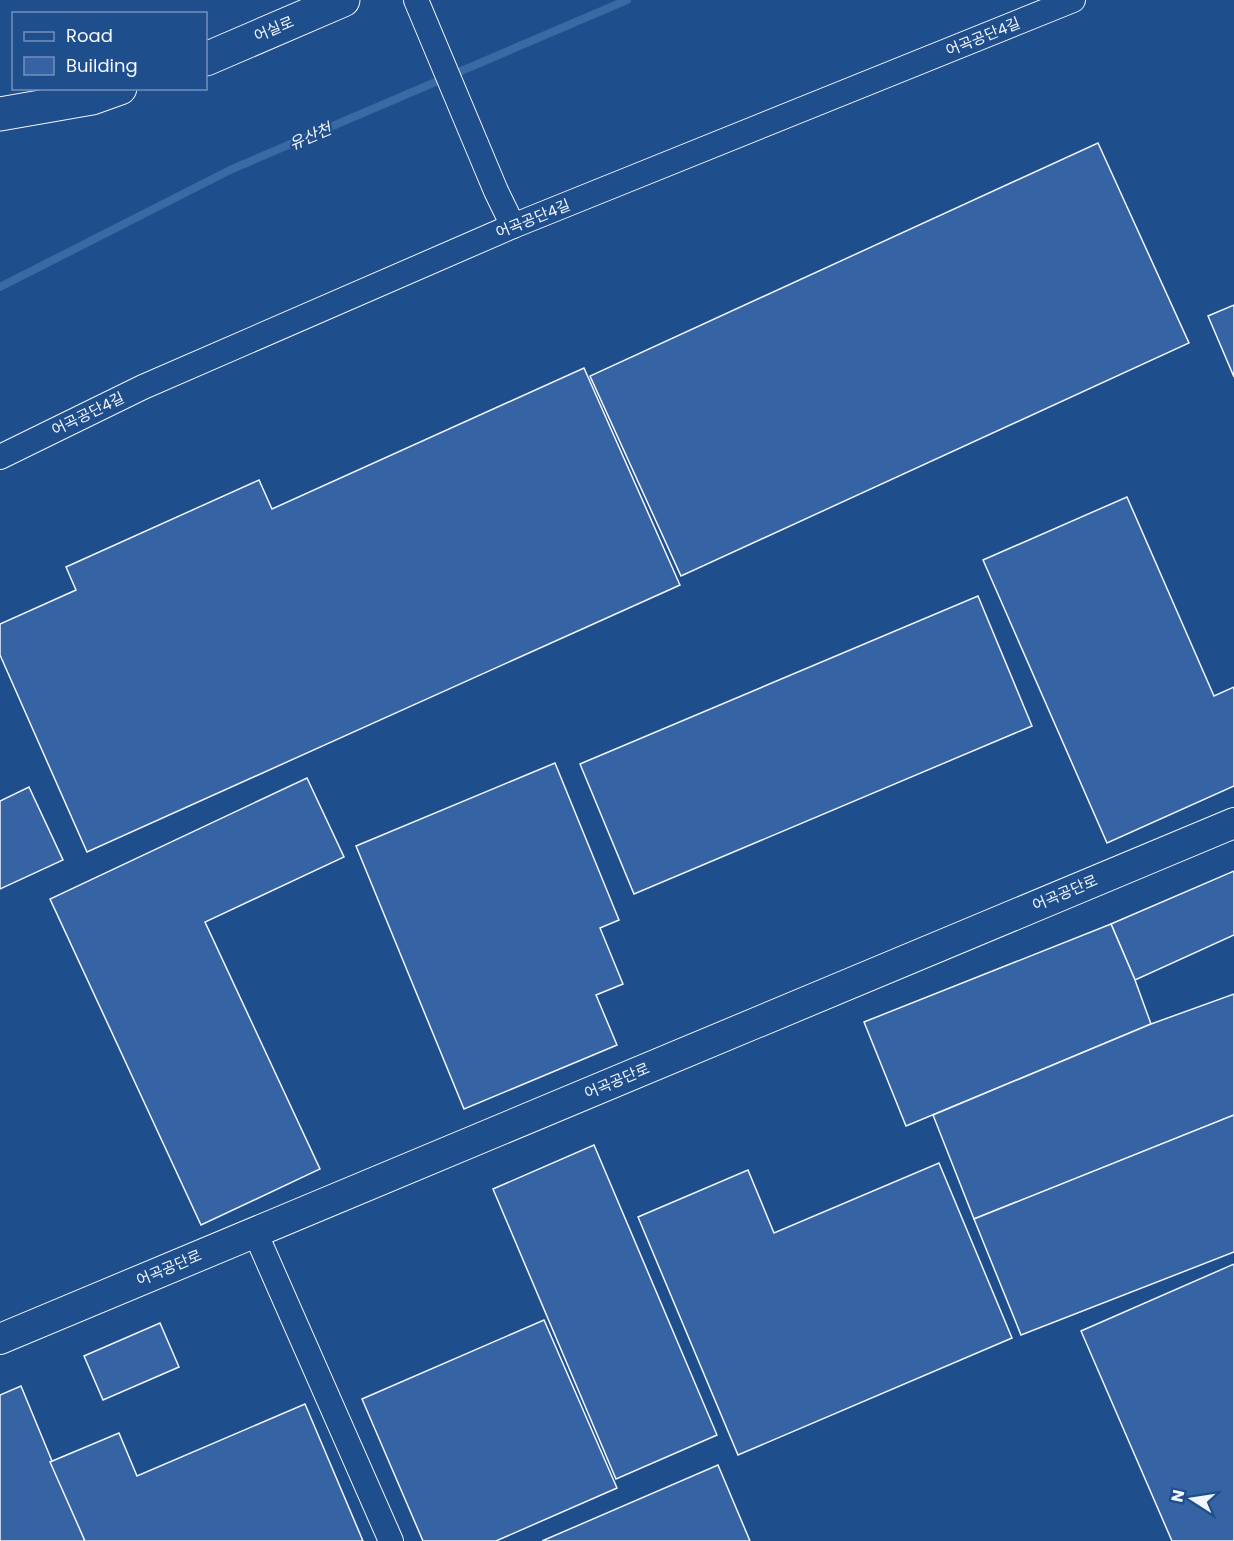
<svg xmlns="http://www.w3.org/2000/svg" width="1234" height="1541" viewBox="0 0 1234 1541" font-family="Poppins,'Noto Sans KR',sans-serif">
	<rect width="100%" height="100%" fill="#1f4e8c"/>
	<g fill="none" stroke-linecap="round" stroke-linejoin="round">
		<!-- stream -->
		<polyline stroke="#3b69a3" stroke-width="8" points="0,287 230,170 627,0"/>
	</g>
	<!-- building -->
	<g fill="#3563a3" stroke="#f2f6ff" stroke-width="1.5">
		<polygon points="1098,143 1189,343 681,576 590,376"/>
		<polygon points="1234,305 1234,377 1208,316"/>
		<polygon points="584,368 680,585 87,852 0,655 0,624 76,590 66,567 259,480 272,509"/>
		<polygon points="1127,497 1214,696 1234,687 1234,786 1107,843 983,560"/>
		<polygon points="978,596 1032,726 634,894 580,764"/>
		<polygon points="555,763 619,920 600,928 623,984 596,995 617,1045 464,1109 356,846"/>
		<polygon points="307,778 344,857 205,922 320,1169 201,1225 50,899"/>
		<polygon points="29,787 63,860 0,889 0,801"/>
		<polygon points="1234,871 1234,935 1135,980 1111,924"/>
		<polygon points="1111,924 1135,980 1151,1024 906,1126 864,1022"/>
		<polygon points="1234,994 1234,1115 974,1219 933,1115 1151,1024"/>
		<polygon points="1234,1115 1234,1252 1021,1335 974,1219"/>
		<polygon points="594,1145 717,1435 616,1479 493,1189"/>
		<polygon points="939,1163 1012,1338 738,1455 638,1217 748,1170 774,1233"/>
		<polygon points="1234,1264 1234,1541 1172,1541 1081,1331"/>
		<polygon points="544,1320 617,1488 496,1541 423,1541 362,1399"/>
		<polygon points="160,1323 179,1367 103,1400 84,1356"/>
		<polygon points="21,1386 85,1541 0,1541 0,1395"/>
		<polygon points="305,1404 363,1541 85,1541 50,1462 119,1433 137,1476"/>
		<polygon points="718,1465 750,1541 542,1541"/>
	</g>
	<g fill="none" stroke-linecap="round" stroke-linejoin="round">
		<!-- minor casing -->
		<g stroke="#f2f6ff" stroke-width="26">
			<g id="minor">
				<polyline points="416,0 496,191 513,226"/>
				<polyline points="0,457 143,387 513,226 1073,0"/>
				<polyline points="255,1232 391,1541"/>
			</g>
		</g>
		<!-- tertiary casing -->
		<g stroke="#f2f6ff" stroke-width="32">
			<polyline id="tertiary" points="0,1339 1234,823"/>
		</g>
		<!-- secondary casing -->
		<g stroke="#f2f6ff" stroke-width="35">
			<g id="secondary">
				<polyline points="206,59 343,0"/>
				<polyline points="0,114 92,98 120,88"/>
			</g>
		</g>
		<!-- minor -->
		<use href="#minor" stroke="#1f4e8c" stroke-width="24"/>
		<!-- tertiary -->
		<use href="#tertiary" stroke="#1f4e8c" stroke-width="30"/>
		<!-- secondary -->
		<use href="#secondary" stroke="#1f4e8c" stroke-width="33"/>
	</g>
	<g text-anchor="middle" stroke-width="4.5" stroke-linejoin="round" paint-order="stroke">
		<!-- street labels -->
		<g font-size="15" fill="#f2f6ff" stroke="#1f4e8c">
			<text transform="translate(274 29) rotate(-23)" y="5">어실로</text>
			<text transform="translate(983 37) rotate(-22)" y="5">어곡공단4길</text>
			<text transform="translate(533 219) rotate(-22)" y="5">어곡공단4길</text>
			<text transform="translate(88 414) rotate(-26)" y="5">어곡공단4길</text>
			<text transform="translate(1065 893) rotate(-23)" y="5">어곡공단로</text>
			<text transform="translate(617 1081) rotate(-23)" y="5">어곡공단로</text>
			<text transform="translate(169 1268) rotate(-23)" y="5">어곡공단로</text>
		</g>
		<!-- water labels -->
		<g font-size="16" font-style="italic" fill="#f2f6ff" stroke="#1f4e8c">
			<text transform="translate(310 136) rotate(-23)" y="6">유산천</text>
		</g>
	</g>
	<!-- legend -->
	<rect x="12" y="12" width="195" height="78" fill="#1f4e8c" stroke="#7391ba" stroke-width="1.5"/>
	<rect x="24" y="32" width="30" height="9" fill="#1f4e8c" stroke="#7391ba" stroke-width="1.5"/>
	<text x="66" y="42" font-size="18" fill="#f2f6ff">Road</text>
	<rect x="24" y="57" width="30" height="18" fill="#3563a3" stroke="#7391ba" stroke-width="1.5"/>
	<text x="66" y="72" font-size="18" fill="#f2f6ff">Building</text>
	<!-- north arrow -->
	<g transform="translate(1192 1499) rotate(282)" stroke="#1f4e8c" stroke-width="4.5" paint-order="stroke">
	<path d="M0-4.5L10 22L0 15L-10 22Z" fill="#f2f6ff"/>
	<text y="-9" font-size="16" font-weight="bold" text-anchor="middle" fill="#f2f6ff">N</text>
	</g>
</svg>
